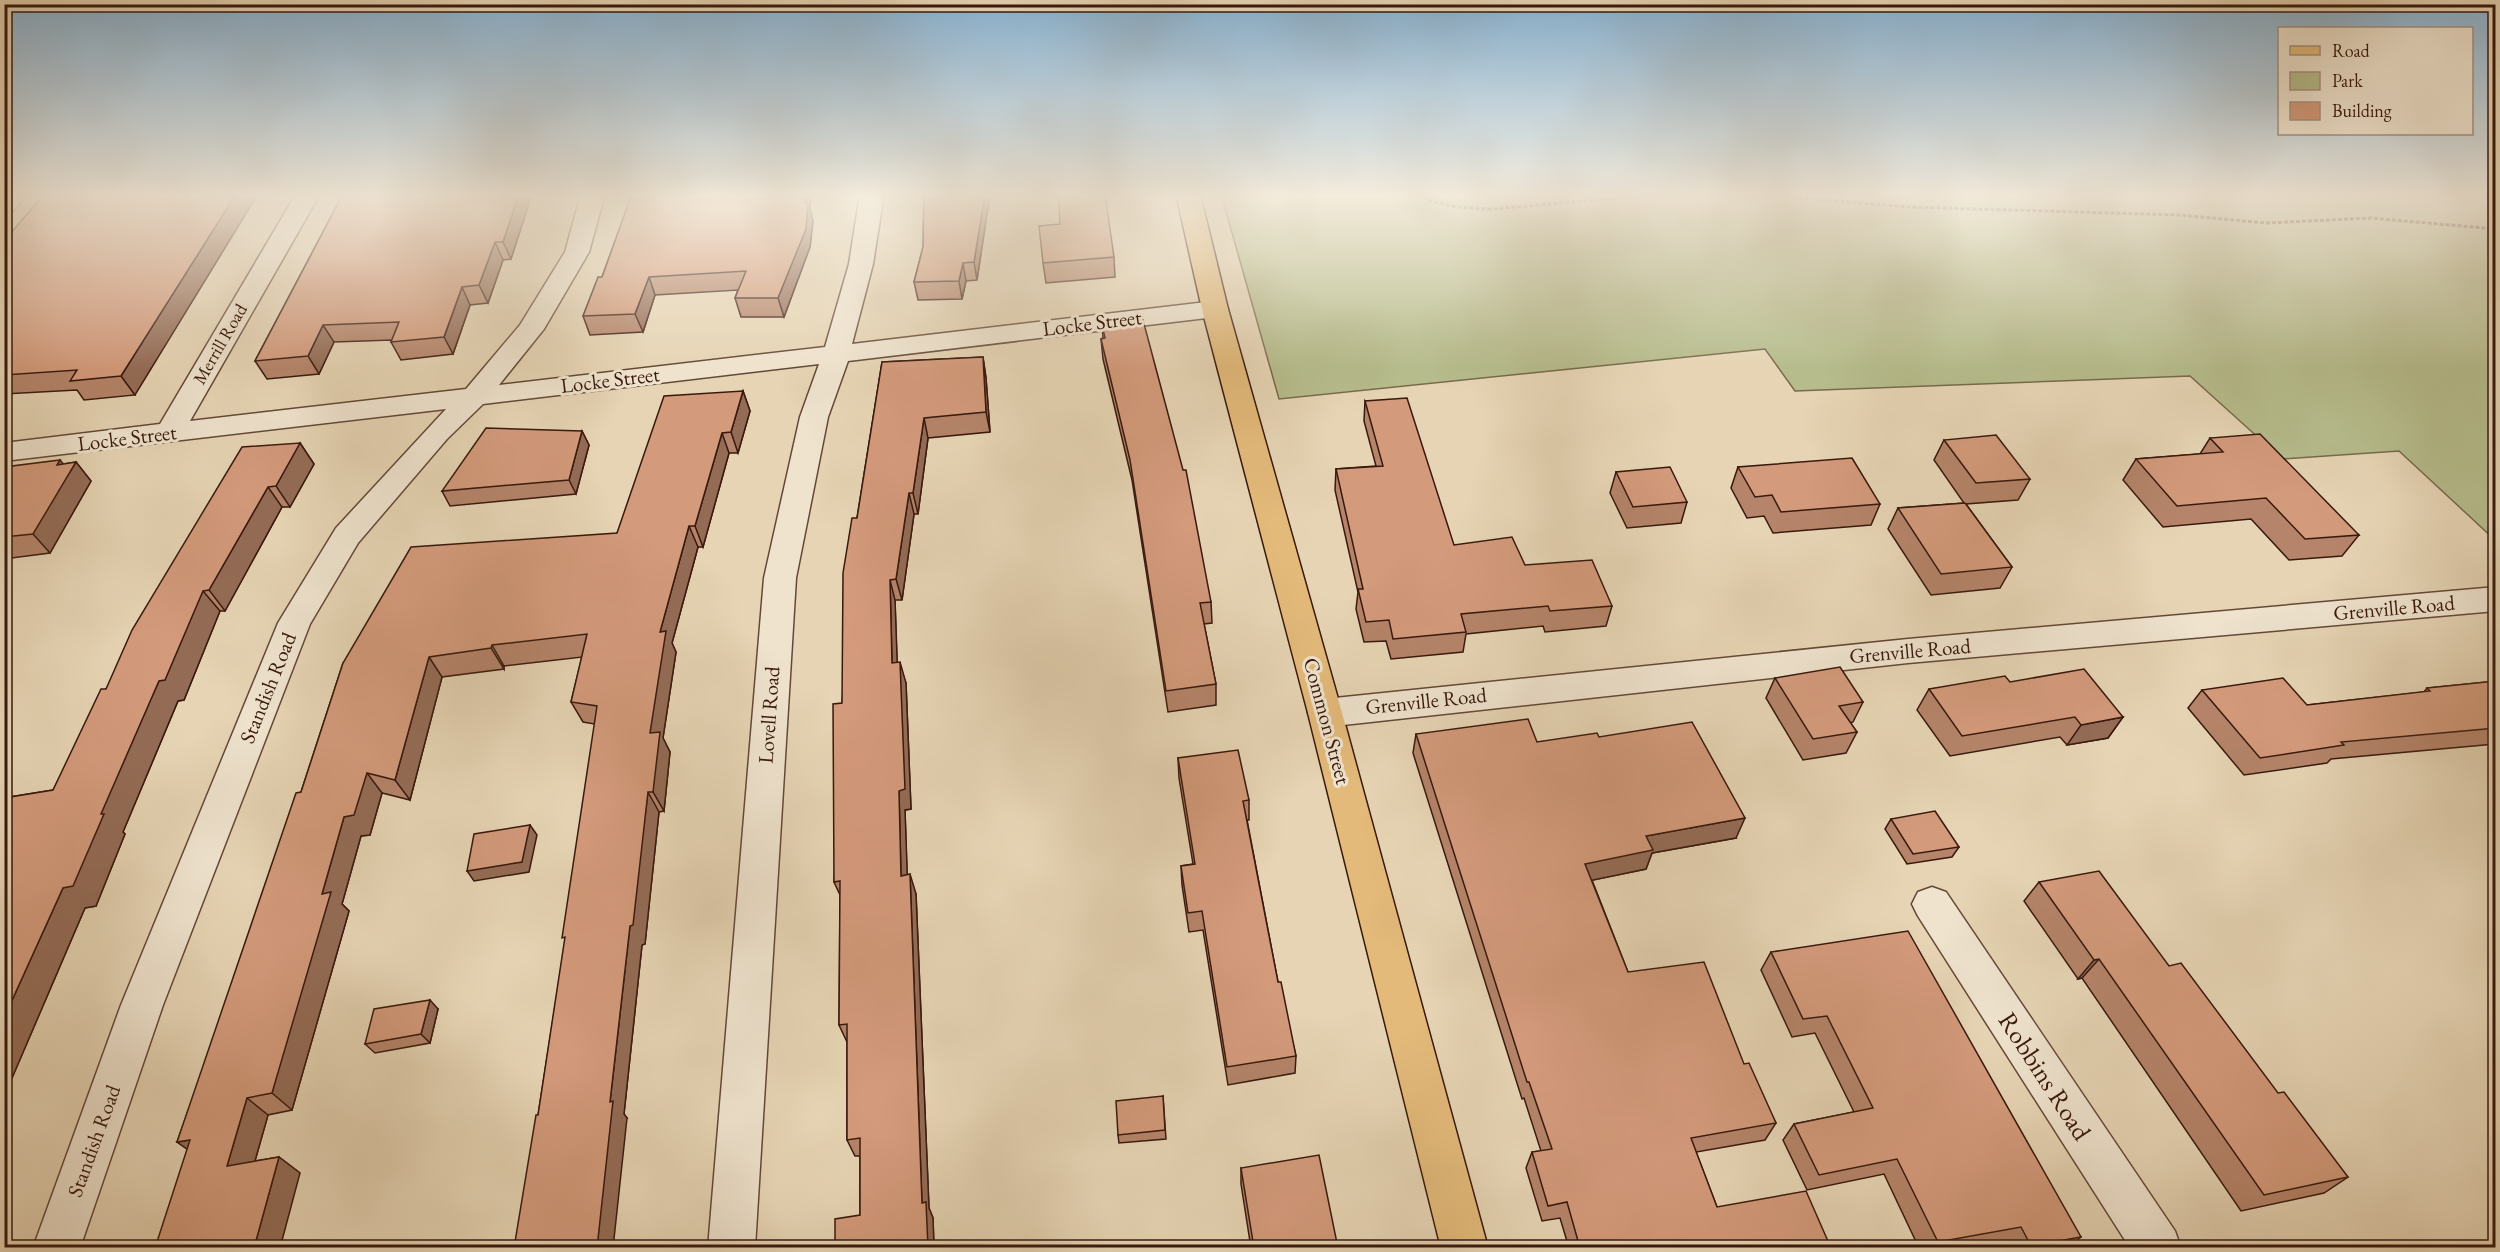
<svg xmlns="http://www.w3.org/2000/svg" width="2500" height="1252" viewBox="0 0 2500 1252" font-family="'EB Garamond',serif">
	<rect width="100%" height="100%" fill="#e6d4b4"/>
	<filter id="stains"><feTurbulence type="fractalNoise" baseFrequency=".00333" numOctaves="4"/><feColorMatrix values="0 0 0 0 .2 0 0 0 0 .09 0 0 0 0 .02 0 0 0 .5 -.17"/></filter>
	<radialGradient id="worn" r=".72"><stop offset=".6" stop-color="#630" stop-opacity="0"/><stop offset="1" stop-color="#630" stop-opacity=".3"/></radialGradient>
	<!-- green -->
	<polygon fill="#b6bc8c" stroke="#776a4c" stroke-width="1.5" points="1221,194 2495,194 2495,540 2399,451 2282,459 2190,376 1795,391 1765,349 1279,399"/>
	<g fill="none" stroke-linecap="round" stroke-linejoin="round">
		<!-- minor casing -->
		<g stroke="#644837" stroke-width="3">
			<g id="minor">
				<polygon points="4,194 28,194 12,212 4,214"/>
				<polygon points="296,194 320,194 190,421 466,389 520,325 565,252 581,194 605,194 589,252 544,329 499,385 825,347 849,264 860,194 884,194 873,264 852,344 1215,301 1224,304 1228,309 1224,314 1215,317 848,361 828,417 796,578 755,1248 708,1248 764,578 800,417 819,364 483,404 447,439 358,543 310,624 163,1005 80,1248 33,1248 121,1005 278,623 336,528 446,409 4,461 4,443 160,424"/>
				<polygon points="2496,587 2496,611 1908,663 1325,727 1313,723 1308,713 1313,703 1325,699 1908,639"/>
				<polygon points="1932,887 1946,892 2175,1231 2181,1248 2130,1248 1918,916 1912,904 1918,892"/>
			</g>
		</g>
		<!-- major casing -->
		<g stroke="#38190d" stroke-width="3">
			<polygon id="major" points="1176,194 1200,194 1228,309 1342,713 1488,1248 1441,1248 1308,713 1202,309"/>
		</g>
		<!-- path -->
		<polyline stroke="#38190d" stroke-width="3" stroke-dasharray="4 2" stroke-linecap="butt" points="1418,194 1431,201 1456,207 1492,209 1630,197 1762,195 1911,207 2180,215 2266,223 2371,218 2496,229"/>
		<!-- minor -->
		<use href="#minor" fill="#efe3ce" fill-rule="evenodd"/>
		<!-- major -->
		<use href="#major" fill="#e3ba7a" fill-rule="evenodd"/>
	</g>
	<!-- wall -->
	<g fill="#b5846a" stroke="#38190d" stroke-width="1.5">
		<polygon points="343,194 532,194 511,259 503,260 488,303 470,305 453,354 401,360 391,342 392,340 334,342 319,374 267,379 255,361"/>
		<polygon points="632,194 811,194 810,209 813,221 810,247 784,317 741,317 735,298 738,290 655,295 643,332 590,335 583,316 602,277"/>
		<polygon points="924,194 990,194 977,280 966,281 962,299 918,300 914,282 923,247"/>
		<polygon points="1060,224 1114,257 1115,277 1046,283 1043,263"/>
		<polygon points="15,228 135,395 84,400 77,390 4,394 4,241"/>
		<polygon points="1102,325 1211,602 1212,623 1204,624 1216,684 1216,705 1168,712 1132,480 1103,359 1101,339 1103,338"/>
		<polygon points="983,357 986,378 990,432 928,438 918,514 914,514 902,600 895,600 897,663 906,683 911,809 905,810 907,875 916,894 929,1208 933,1218 934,1248 835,1248 860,1215 860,1156 855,1156 847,1140 847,1042 839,1025 840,895 834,882 842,703 857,518 882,362"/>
		<polygon points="743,391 750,411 738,453 729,453 703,547 698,547 672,643 676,652 663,738 670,752 664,811 659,812 645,944 642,945 624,1114 627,1118 538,1115 565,942 595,724 583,722 571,702 582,657 504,666 504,669 442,677 410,800 382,793 370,835 361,836 342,904 349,911 292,1110 268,1115 255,1161 279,1157 300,1173 187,1149 177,1142 301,792 343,663 617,533"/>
		<polygon points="1365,401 1454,545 1525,565 1612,606 1606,626 1545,632 1543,626 1466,634 1463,652 1391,659 1386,641 1364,642 1356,609 1358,592 1335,490 1336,469 1376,466 1364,421"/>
		<polygon points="582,431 589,445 576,494 450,506 442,491"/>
		<polygon points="2210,438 2359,535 2342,556 2289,560 2251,519 2163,527 2123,480 2136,459 2200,454"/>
		<polygon points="1944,440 2030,479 2018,500 1966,504 2012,567 2000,588 1931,595 1888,529 1898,508 1964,503 1934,460"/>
		<polygon points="300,443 314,464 290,507 282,507 225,611 220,611 184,700 178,701 123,832 125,834 96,906 85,908 6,1092 10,1095 4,1107 4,798 53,790 106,689"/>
		<polygon points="76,462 91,481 50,553 4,559 4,467 64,464"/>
		<polygon points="1738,467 1880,504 1871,525 1773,533 1764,516 1747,518 1731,488"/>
		<polygon points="1616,472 1687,502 1681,523 1627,528 1610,493"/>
		<polygon points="1775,678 1863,702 1853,722 1850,723 1857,732 1846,753 1803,760 1766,698"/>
		<polygon points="2496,681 2495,744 2331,759 2327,763 2244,775 2188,708 2202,690 2307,705 2424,692 2427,688"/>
		<polygon points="2010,682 2123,717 2108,738 2067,745 2060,737 1950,756 1917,710 1929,689"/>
		<polygon points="1416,734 1537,742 1599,737 1736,838 1652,853 1646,869 1592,880 1628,972 1744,1064 1776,1123 1765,1140 1696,1152 1717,1207 1831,1248 1569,1248 1560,1218 1542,1221 1526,1168 1532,1152 1541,1151 1524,1098 1522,1099 1413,753"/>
		<polygon points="1178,758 1249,800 1249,820 1247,820 1278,982 1296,1056 1295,1073 1228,1085 1203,930 1189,932 1182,885 1181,866 1193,864 1179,778"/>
		<polygon points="1891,819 1959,847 1952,857 1907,864 1885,829"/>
		<polygon points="2039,882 2169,966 2348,1177 2324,1193 2241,1211 2082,978 2078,979 2024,901"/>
		<polygon points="1771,952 2081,1237 2067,1248 2007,1248 2004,1242 1974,1248 1919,1248 1884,1174 1807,1190 1783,1140 1794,1124 1854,1112 1815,1033 1792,1037 1761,970"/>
		<polygon points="438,1009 430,1043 375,1053 365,1044"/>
		<polygon points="1163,1096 1166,1139 1119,1143 1118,1135"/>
		<polygon points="1241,1168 1338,1248 1251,1248 1241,1184"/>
	</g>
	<!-- shaded-wall -->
	<g fill="#946c56" stroke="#38190d" stroke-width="1.5">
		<polygon points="236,194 258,194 135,395 121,376"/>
		<polygon points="519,194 532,194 511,259 503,242"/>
		<polygon points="805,194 811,194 810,209 813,221 810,247 784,317 778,298 804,203"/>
		<polygon points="985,194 990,194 977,280 974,262"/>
		<polygon points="495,242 503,260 488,303 479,285"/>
		<polygon points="963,263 966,281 962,299 959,281"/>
		<polygon points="649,277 655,295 643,332 635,314"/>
		<polygon points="462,287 470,305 453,354 444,337"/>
		<polygon points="323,325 334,342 319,374 308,356"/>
		<polygon points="983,357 986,378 990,432 986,412"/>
		<polygon points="743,391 750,411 738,453 731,432"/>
		<polygon points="924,418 928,438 918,514 913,493"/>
		<polygon points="582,431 589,445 576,494 569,480"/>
		<polygon points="722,433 729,453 703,547 695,526"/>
		<polygon points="300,443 314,464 290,507 276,486"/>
		<polygon points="60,460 70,472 76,462 91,481 50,553 33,534 57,465"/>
		<polygon points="268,487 282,507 225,611 209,590"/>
		<polygon points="909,493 914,514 902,600 896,579"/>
		<polygon points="689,526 698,547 672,643 676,652 663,738 670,752 664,811 653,792 650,733 660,632"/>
		<polygon points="890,580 895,600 898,684 892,663"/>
		<polygon points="203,591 220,611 184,700 178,701 123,832 125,834 96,906 85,908 6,1092 10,1095 4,1107 4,1018 63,888 159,681"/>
		<polygon points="492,645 504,666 504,669 491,648"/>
		<polygon points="429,657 442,677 410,800 395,780"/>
		<polygon points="900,662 906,683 911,809 905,810 908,895 901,876 899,791"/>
		<polygon points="2123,717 2108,738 2067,745 2081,725"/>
		<polygon points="367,773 382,793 370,835 361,836 342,904 349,911 292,1110 272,1093 322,894 344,817"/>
		<polygon points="648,792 659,812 645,944 642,945 624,1114 627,1118 613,1248 597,1248 610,1102 630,926"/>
		<polygon points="1745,818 1736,838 1652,853 1646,869 1579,883 1585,864 1646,836"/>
		<polygon points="530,825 537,835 529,872 474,881 467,871"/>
		<polygon points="910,874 916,894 929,1208 933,1218 934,1248 928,1248 922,1203"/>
		<polygon points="2099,959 2082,978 2078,979 2094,960"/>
		<polygon points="430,1000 438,1009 430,1043 421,1034"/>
		<polygon points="247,1098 268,1115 249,1182 227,1166"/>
		<polygon points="190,1140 200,1158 177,1142"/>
		<polygon points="279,1157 300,1173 280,1248 254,1248"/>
	</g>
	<!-- building -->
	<g fill="#d39a7b" stroke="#38190d" stroke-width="1.5">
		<polygon points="44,194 236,194 121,376 70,381 77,370 4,375 4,241"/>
		<polygon points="343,194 519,194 503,242 495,242 479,285 462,287 444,337 391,342 399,322 323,325 308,356 255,361"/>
		<polygon points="632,194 805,194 804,203 808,203 806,229 778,298 735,298 746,271 649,277 635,314 583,316 598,277 602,277"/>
		<polygon points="924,194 985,194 974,262 963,263 959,281 914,282 923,247"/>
		<polygon points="1058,194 1105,194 1114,257 1043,263 1039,226 1060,224"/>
		<polygon points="1143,320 1183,470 1186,470 1211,602 1200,603 1216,684 1166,691 1130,460 1101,339 1105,338 1102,325"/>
		<polygon points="983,357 986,412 924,418 913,493 909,493 896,579 890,580 892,663 900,662 905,789 899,791 901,876 910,874 922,1203 926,1202 928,1248 835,1248 835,1219 860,1215 860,1138 847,1140 847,1024 839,1025 840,881 834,882 833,704 842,703 843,573 852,518 857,518 882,362"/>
		<polygon points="743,391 731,432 722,433 695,526 689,526 660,632 666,631 650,733 660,732 653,792 648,792 633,925 630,926 610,1102 613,1101 597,1248 514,1248 536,1115 538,1115 565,937 562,938 597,706 571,702 587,634 492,645 491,648 429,657 395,780 367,773 354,815 344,817 322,894 331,892 272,1093 247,1098 227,1166 279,1157 254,1248 155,1248 190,1140 177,1142 296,793 301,792 343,663 411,547 617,533 664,396"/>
		<polygon points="1407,398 1454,545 1512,537 1525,565 1592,560 1612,606 1550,611 1548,606 1461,614 1466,632 1393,639 1389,620 1366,622 1358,589 1363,589 1336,469 1383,466 1365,401"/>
		<polygon points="486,428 582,431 569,480 442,491"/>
		<polygon points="2260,434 2359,535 2305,539 2266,498 2177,506 2136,459 2223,452 2210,438"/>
		<polygon points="1996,435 2030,479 1976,483 1944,440"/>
		<polygon points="300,443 276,486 268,487 209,590 203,591 165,680 159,681 101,814 104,814 73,886 63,888 4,1018 4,798 53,790 101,689 106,689 132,630 242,447"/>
		<polygon points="1852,458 1880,504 1781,512 1772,495 1755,497 1738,467"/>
		<polygon points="60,460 57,465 76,462 33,534 4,537 4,467"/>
		<polygon points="1670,467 1687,502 1633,507 1616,472"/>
		<polygon points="1965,503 2012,567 1941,574 1898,508"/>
		<polygon points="1840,667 1863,702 1839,706 1857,732 1813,739 1775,678"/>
		<polygon points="2084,669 2123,717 2081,725 2075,717 1962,736 1929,689 2005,676 2010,682"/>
		<polygon points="2283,678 2307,705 2430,691 2427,688 2496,681 2496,728 2341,742 2344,745 2260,758 2202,690"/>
		<polygon points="1528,719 1537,742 1597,733 1599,737 1692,722 1745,818 1646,836 1653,850 1585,864 1628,972 1704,962 1744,1064 1749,1063 1776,1123 1691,1138 1717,1207 1806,1191 1831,1248 1580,1248 1567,1202 1548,1206 1532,1152 1552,1149 1529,1082 1527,1082 1416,734"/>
		<polygon points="1238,750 1249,800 1243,801 1278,982 1281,982 1296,1056 1227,1067 1202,911 1188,913 1181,866 1195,864 1178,758"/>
		<polygon points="1935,811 1959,847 1913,854 1891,819"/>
		<polygon points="530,825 522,862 467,871 474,834"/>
		<polygon points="2099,871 2169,966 2181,963 2278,1093 2284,1092 2348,1177 2264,1195 2099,959 2094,960 2039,882"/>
		<polygon points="1908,931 2081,1237 2031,1246 2021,1227 1938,1242 1897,1159 1819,1175 1794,1124 1873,1108 1827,1016 1803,1019 1771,952"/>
		<polygon points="430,1000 421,1034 365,1044 374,1009"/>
		<polygon points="1163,1096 1165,1130 1118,1135 1116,1101"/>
		<polygon points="1319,1155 1338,1248 1254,1248 1241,1168"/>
	</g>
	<!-- sky -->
	<linearGradient id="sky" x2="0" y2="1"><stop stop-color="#89b4d5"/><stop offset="0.53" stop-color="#f4ecdd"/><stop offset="1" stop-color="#f4ecdd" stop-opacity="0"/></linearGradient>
	<rect width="2500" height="369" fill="url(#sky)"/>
	<g text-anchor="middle" stroke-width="6" stroke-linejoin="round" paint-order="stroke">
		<!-- far-street labels -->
		<g font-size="18" fill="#38190d" stroke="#efe3ce">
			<text transform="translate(220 344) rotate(-60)" y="6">Merrill Road</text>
		</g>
		<!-- street labels -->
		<g font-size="21" fill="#38190d" stroke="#efe3ce">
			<text transform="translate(1092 323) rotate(-7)" y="7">Locke Street</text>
			<text transform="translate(610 380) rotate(-7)" y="7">Locke Street</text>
			<text transform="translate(127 438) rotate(-7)" y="7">Locke Street</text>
			<text transform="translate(2394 608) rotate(-5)" y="7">Grenville Road</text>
			<text transform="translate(1910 651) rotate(-5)" y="7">Grenville Road</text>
			<text transform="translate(268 688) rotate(-68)" y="7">Standish Road</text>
			<text transform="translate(1426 701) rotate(-6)" y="7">Grenville Road</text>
			<text transform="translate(769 715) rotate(-86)" y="7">Lovell Road</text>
			<text transform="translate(1327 721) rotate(75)" y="7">Common Street</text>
			<text transform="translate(94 1141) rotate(-70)" y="7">Standish Road</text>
		</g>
		<!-- near-street labels -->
		<g font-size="26" fill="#38190d" stroke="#efe3ce">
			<text transform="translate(2045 1076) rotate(57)" y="9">Robbins Road</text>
		</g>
	</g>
	<!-- margin -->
	<rect width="2500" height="1252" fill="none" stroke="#e6d4b4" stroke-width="24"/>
	<rect x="6" y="6" width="2488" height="1240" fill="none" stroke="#38190d" stroke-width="3"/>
	<rect x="12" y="12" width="2476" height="1228" fill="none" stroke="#38190d" stroke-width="1.5"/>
	<!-- legend -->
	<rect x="2278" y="27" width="195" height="108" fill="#efe3ce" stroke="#a69281" stroke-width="1.5"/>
	<rect x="2290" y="46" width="30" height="9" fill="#e3ba7a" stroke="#a69281" stroke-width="1.5"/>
	<text x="2332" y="57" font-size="18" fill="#38190d">Road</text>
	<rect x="2290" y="72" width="30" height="18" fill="#b6bc8c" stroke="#a69281" stroke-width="1.5"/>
	<text x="2332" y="87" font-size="18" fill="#38190d">Park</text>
	<rect x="2290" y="102" width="30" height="18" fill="#d39a7b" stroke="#a69281" stroke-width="1.5"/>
	<text x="2332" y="117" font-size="18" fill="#38190d">Building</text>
	<rect width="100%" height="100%" filter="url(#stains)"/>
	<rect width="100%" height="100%" fill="url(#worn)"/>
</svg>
